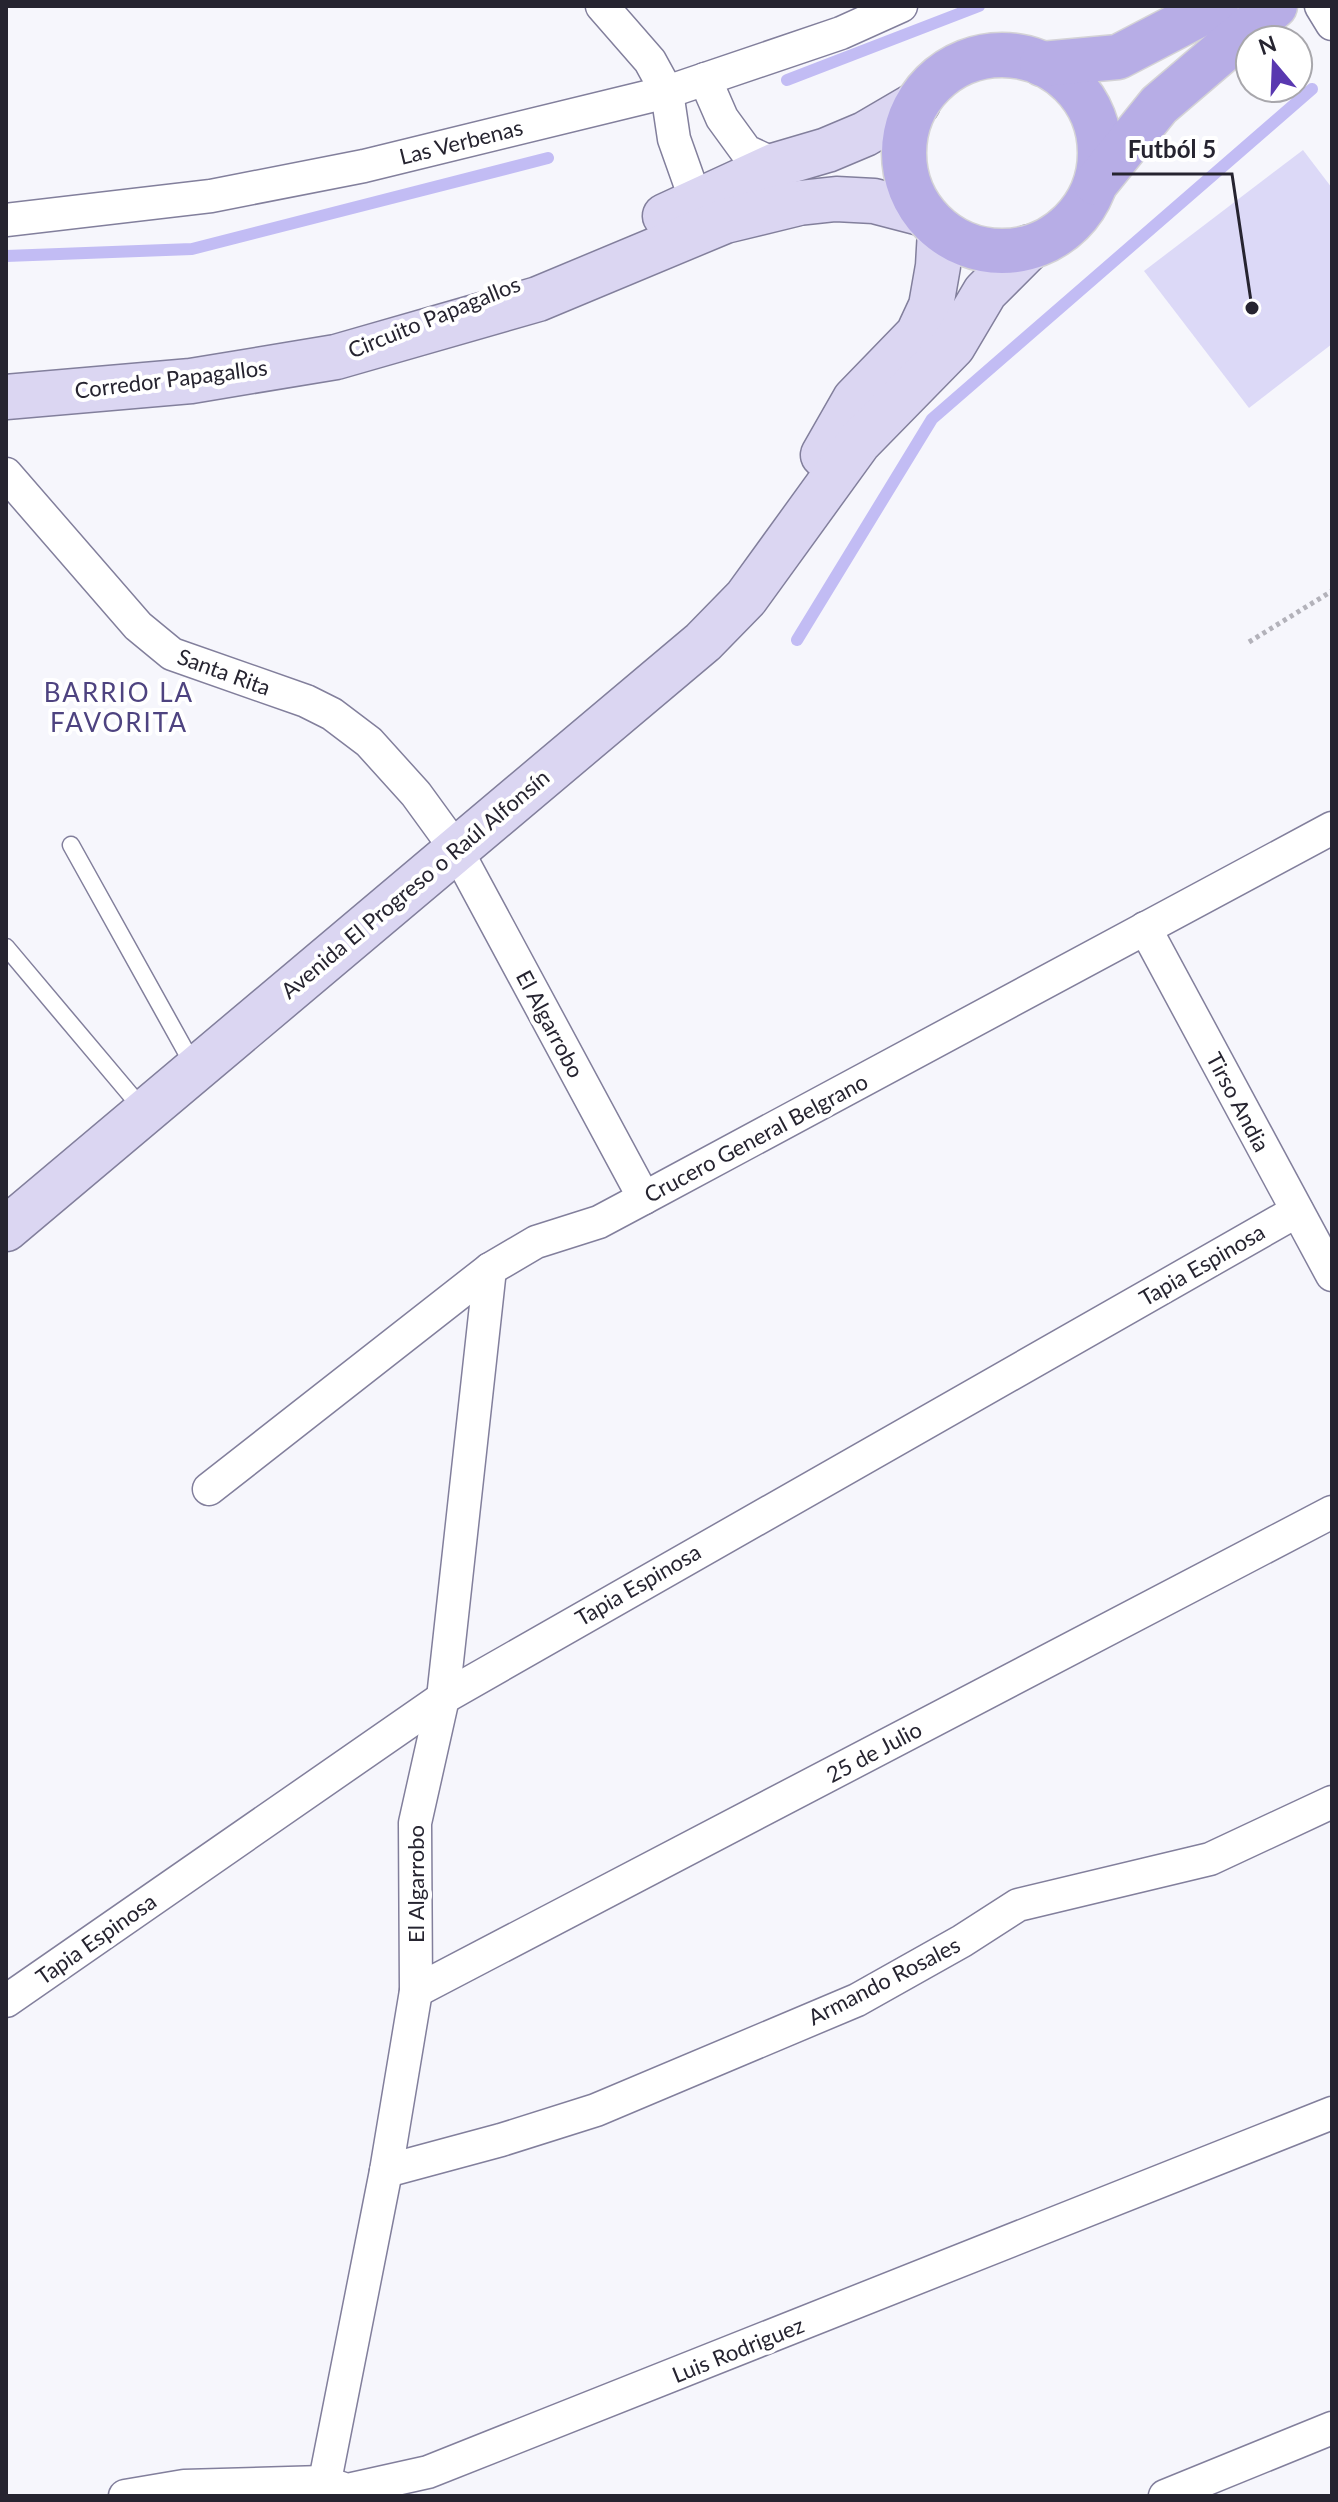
<svg xmlns="http://www.w3.org/2000/svg" width="1338" height="2502" viewBox="0 0 1338 2502" font-family="Lato,sans-serif">
	<rect width="100%" height="100%" fill="#f6f6fc"/>
	<!-- green -->
	<polygon fill="#dcd9f7" points="1303,150 1332,188 1332,344 1249,408 1144,271"/>
	<g fill="none" stroke-linecap="round" stroke-linejoin="round">
		<!-- stream -->
		<g stroke="#c2bcf4" stroke-width="12">
			<polyline points="787,80 979,6"/>
			<polyline points="6,256 192,249 548,158"/>
			<polyline points="797,640 932,419 1312,89"/>
		</g>
		<!-- lane casing -->
		<g stroke="#827f9c" stroke-width="19">
			<g id="lane">
				<polyline points="71,845 195,1068"/>
				<polyline points="6,947 145,1112"/>
			</g>
		</g>
		<!-- street casing -->
		<g stroke="#827f9c" stroke-width="35">
			<g id="street">
				<polyline points="602,6 650,61 667,92 674,139 696,201 715,214"/>
				<polyline points="1321,6 1332,24"/>
				<polyline points="705,79 722,118 746,151 776,165"/>
				<polyline points="6,220 211,196 364,166 667,92 841,33 901,6"/>
				<polyline points="6,474 138,626 172,654 306,701 332,714 369,742 416,794 456,849 644,1198"/>
				<polyline points="1145,928 1332,1275"/>
				<polyline points="209,1489 490,1269 536,1242 599,1222 644,1198 1332,828"/>
				<polyline points="416,1991 1332,1512"/>
				<polyline points="6,2001 443,1698 1297,1211"/>
				<polyline points="386,2171 501,2140 596,2110 857,2000 962,1941 1018,1905 1210,1859 1332,1802"/>
				<polyline points="125,2496 184,2486 323,2482 347,2490 428,2472 1332,2113"/>
				<polyline points="322,2496 386,2171 416,1991 415,1823 443,1698 490,1269"/>
				<polyline points="1165,2496 1332,2428"/>
			</g>
		</g>
		<!-- secondary casing -->
		<g stroke="#827f9c" stroke-width="47">
			<g id="secondary">
				<polyline points="665,216 776,165 827,150 865,134 918,103"/>
				<polyline points="6,397 191,381 336,357 538,299 725,221 799,203 836,199 874,201 924,214"/>
				<polyline points="823,455 855,399 918,334 931,306 938,266 940,231"/>
				<polyline points="6,1229 703,642 746,598 859,442 953,346 985,292 1030,247"/>
			</g>
		</g>
		<!-- primary casing -->
		<g stroke="#d4d3d6" stroke-width="47">
			<g id="primary">
				<circle cx="1002" cy="153" r="98"/>
				<polyline points="1042,64 1118,57 1216,6"/>
				<polyline points="1096,183 1159,105 1275,6"/>
			</g>
		</g>
		<!-- path -->
		<polyline stroke="#b3b2ba" stroke-width="5" stroke-dasharray="4 4" stroke-linecap="butt" points="1249,642 1332,591"/>
		<!-- lane -->
		<use href="#lane" stroke="#fff" stroke-width="16"/>
		<!-- street -->
		<use href="#street" stroke="#fff" stroke-width="32"/>
		<!-- secondary -->
		<use href="#secondary" stroke="#dbd6f2" stroke-width="44"/>
		<!-- primary -->
		<use href="#primary" stroke="#b7ade6" stroke-width="44"/>
	</g>
	<g text-anchor="middle" stroke-width="8" stroke-linejoin="round" paint-order="stroke">
		<!-- street labels -->
		<g font-size="22" fill="#262430" stroke="#fff">
			<text transform="translate(461 142) rotate(-14)" y="8">Las Verbenas</text>
			<text transform="translate(434 317) rotate(-22)" y="8">Circuito Papagallos</text>
			<text transform="translate(171 379) rotate(-7)" y="8">Corredor Papagallos</text>
			<text transform="translate(224 672) rotate(20)" y="8">Santa Rita</text>
			<text transform="translate(415 884) rotate(-40)" y="8">Avenida El Progreso o Raúl Alfonsín</text>
			<text transform="translate(550 1024) rotate(62)" y="8">El Algarrobo</text>
			<text transform="translate(1238 1102) rotate(62)" y="8">Tirso Andia</text>
			<text transform="translate(756 1138) rotate(-28)" y="8">Crucero General Belgrano</text>
			<text transform="translate(1202 1265) rotate(-30)" y="8">Tapia Espinosa</text>
			<text transform="translate(638 1585) rotate(-30)" y="8">Tapia Espinosa</text>
			<text transform="translate(874 1752) rotate(-28)" y="8">25 de Julio</text>
			<text transform="translate(416 1884) rotate(-90)" y="8">El Algarrobo</text>
			<text transform="translate(96 1939) rotate(-35)" y="8">Tapia Espinosa</text>
			<text transform="translate(884 1981) rotate(-27)" y="8">Armando Rosales</text>
			<text transform="translate(738 2350) rotate(-22)" y="8">Luis Rodriguez</text>
		</g>
		<!-- quarter labels -->
		<g font-size="26" letter-spacing="2" fill="#4e4380" stroke="#fff">
			<text x="119" y="702">BARRIO LA<tspan x="119" dy="30">FAVORITA</tspan></text>
		</g>
	</g>
	<!-- callouts -->
	<path fill="none" stroke="#262430" stroke-width="3" d="M1252 308L1232 174H1112"/>
	<circle fill="#262430" stroke="#fff" stroke-width="3" cx="1252" cy="308" r="8"/>
	<g font-size="24" text-anchor="middle" font-weight="bold" fill="#262430" stroke="#fff" stroke-width="8" stroke-linejoin="round" paint-order="stroke">
		<text x="1172" y="158">Futból 5</text>
	</g>
	<!-- border -->
	<rect width="1338" height="2502" fill="none" stroke="#262430" stroke-width="16"/>
	<!-- north arrow -->
	<g transform="translate(1274 64) rotate(341)"><circle r="38" fill="#ffffff" stroke="#a8a7ac" stroke-width="2"/>
	<path d="M0-6L14 30L0 20L-14 30Z" fill="#5938b0"/>
	<text y="-12" font-size="22" font-weight="bold" text-anchor="middle" fill="#262430">N</text>
	</g>
</svg>
